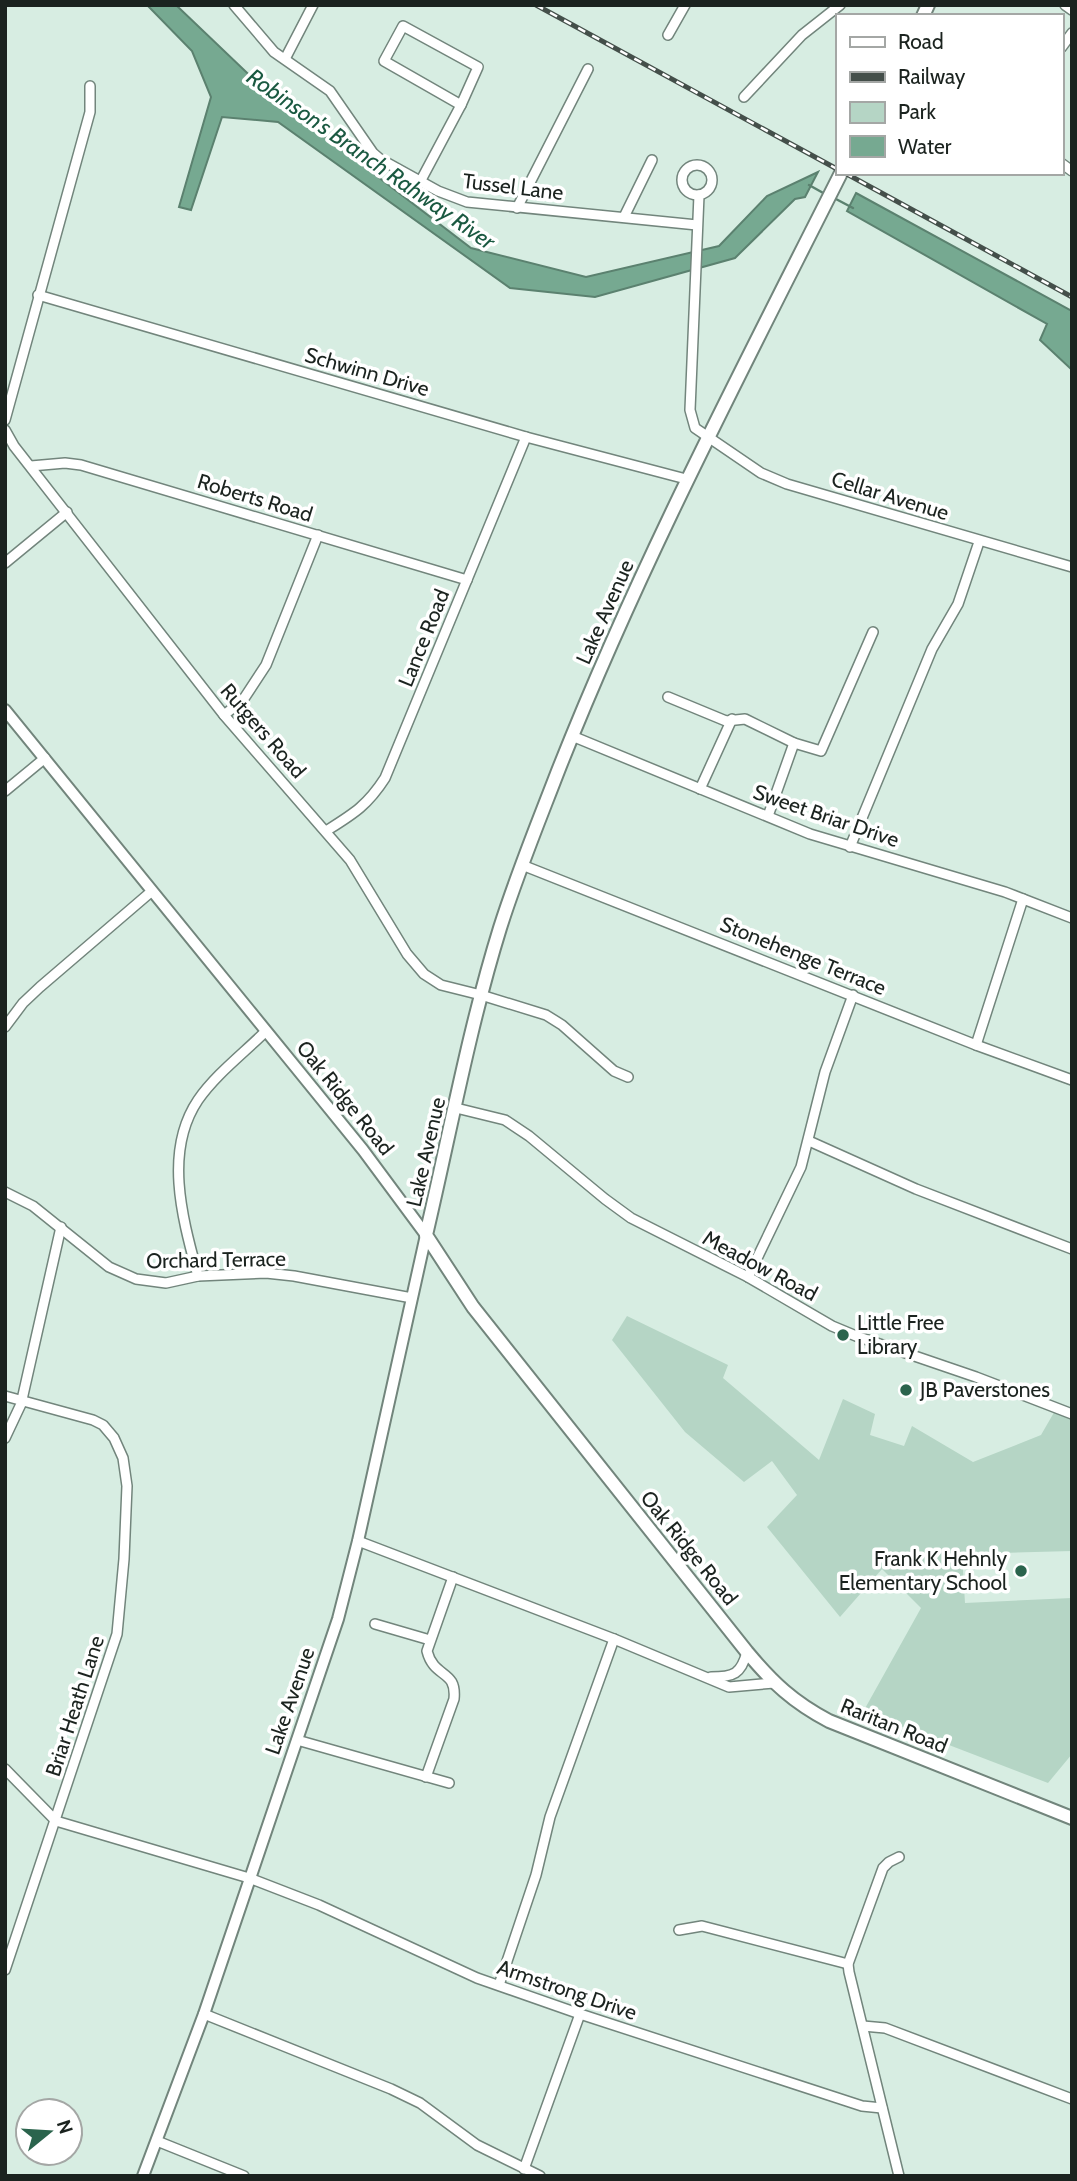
<svg xmlns="http://www.w3.org/2000/svg" width="1077" height="2181" viewBox="0 0 1077 2181" font-family="Cabin,sans-serif">
	<rect width="100%" height="100%" fill="#d7ede2"/>
	<!-- green -->
	<polygon fill="#b5d5c5" points="627,1316 728,1365 723,1378 819,1460 843,1399 875,1414 870,1435 904,1446 912,1426 973,1462 1041,1435 1056,1409 1072,1415 1072,1551 962,1554 965,1603 1072,1598 1072,1754 1048,1783 863,1712 921,1608 882,1569 840,1617 767,1527 797,1495 772,1461 744,1482 685,1432 612,1340"/>
	<!-- water -->
	<g fill="#76a991" stroke="#5b816f" stroke-width="2">
		<polygon points="147,5 176,5 267,92 471,248 586,277 719,246 767,196 818,172 805,197 795,199 735,258 595,297 510,288 278,122 222,117 191,210 179,207 211,97 192,51"/>
		<polygon points="856,193 1072,311 1072,370 1040,340 1047,324 847,211"/>
	</g>
	<g fill="none" stroke-linecap="round" stroke-linejoin="round">
		<!-- stream -->
		<g stroke="#5b816f" stroke-width="2.5">
			<polyline points="809,185 825,194"/>
			<polyline points="834,198 853,208"/>
		</g>
		<!-- minor casing -->
		<g stroke="#72857c" stroke-width="12">
			<g id="minor">
				<polyline points="234,5 274,52 330,91 373,153 380,159 438,191 467,202 697,225"/>
				<polyline points="1065,5 1072,10"/>
				<polygon points="403,26 478,67 461,105 384,61"/>
				<polyline points="668,35 685,5"/>
				<polyline points="1061,48 1072,33"/>
				<polyline points="285,59 313,5"/>
				<polyline points="744,97 802,35 840,5"/>
				<polyline points="1061,163 1072,171"/>
				<circle cx="697" cy="180" r="15"/>
				<polyline points="420,182 461,105"/>
				<polyline points="699,195 690,410 695,428 761,473 787,484 1072,567"/>
				<polyline points="517,208 588,69"/>
				<polyline points="624,217 652,160"/>
				<polyline points="38,295 526,437 686,479"/>
				<polyline points="5,420 90,112 90,86"/>
				<polyline points="5,430 14,446 224,715 350,860 407,954 424,974 441,985 481,995 546,1015 562,1025 614,1071 628,1077"/>
				<polyline points="31,466 65,463 81,465 467,580"/>
				<polyline points="5,563 67,512"/>
				<polyline points="668,697 726,721 745,719 794,743 821,751 873,632"/>
				<polyline points="224,715 243,700 266,665 318,535"/>
				<polyline points="572,736 810,834 1005,892 1072,918"/>
				<polyline points="700,789 732,719"/>
				<polyline points="5,791 45,758"/>
				<polyline points="768,816 794,743"/>
				<path d="M326,831C353,814 367,806 385,778L526,437"/>
				<polyline points="850,847 932,649 958,604 979,542"/>
				<polyline points="522,865 976,1045 1072,1080"/>
				<polyline points="5,1027 23,1003 40,987 152,891"/>
				<polyline points="976,1045 1023,899"/>
				<polyline points="456,1108 505,1120 529,1136 605,1199 631,1218 748,1277 832,1326 856,1336 976,1377 1072,1414"/>
				<polyline points="809,1141 916,1189 1072,1249"/>
				<polyline points="5,1192 33,1206 109,1267 136,1279 166,1283 198,1276 266,1273 294,1276 412,1298"/>
				<path d="M198,1276C183,1220 163,1152 198,1100C216,1074 244,1053 266,1031"/>
				<polyline points="748,1277 801,1167 825,1072 853,995"/>
				<polyline points="5,1396 93,1420 103,1425 114,1438 123,1458 127,1486 124,1559 117,1634 5,1970"/>
				<polyline points="5,1438 21,1404 61,1227"/>
				<polyline points="358,1541 614,1639 729,1687 774,1683"/>
				<polyline points="375,1624 430,1640"/>
				<path d="M711,1677C734,1677 741,1674 747,1652"/>
				<polyline points="297,1740 449,1783"/>
				<polyline points="5,1769 56,1821 249,1878 319,1905 477,1978 580,2014 862,2106 882,2108"/>
				<path d="M426,1777L454,1699C457,1669 434,1679 427,1651L453,1577"/>
				<polyline points="899,1857 889,1862 883,1868 848,1964 849,1972 899,2176"/>
				<polyline points="679,1930 702,1926 848,1964"/>
				<polyline points="499,1985 536,1875 550,1817 614,1639"/>
				<polyline points="204,2014 391,2089 420,2103 477,2145 540,2176"/>
				<polyline points="863,2026 885,2028 1072,2099"/>
				<polyline points="157,2141 244,2176"/>
				<polyline points="524,2169 580,2014"/>
			</g>
		</g>
		<!-- tertiary casing -->
		<g stroke="#72857c" stroke-width="14">
			<polyline id="tertiary" points="5,710 363,1150 426,1235 358,1541 338,1619 204,2014 143,2176"/>
		</g>
		<!-- secondary casing -->
		<g stroke="#72857c" stroke-width="16">
			<g id="secondary">
				<polyline points="923,16 928,5"/>
				<path d="M841,173C742,370 639,566 558,771C538,823 517,874 500,928C469,1028 450,1133 426,1235L473,1307L747,1652C773,1683 793,1702 829,1721L1072,1818"/>
			</g>
		</g>
		<!-- minor -->
		<use href="#minor" stroke="#fff" stroke-width="9"/>
		<!-- tertiary -->
		<use href="#tertiary" stroke="#fff" stroke-width="10"/>
		<!-- secondary -->
		<use href="#secondary" stroke="#fff" stroke-width="12"/>
		<!-- rail casing -->
		<g stroke="#444f4a" stroke-width="5">
			<g id="rail">
				<polyline points="536,5 837,169"/>
				<polyline points="845,173 1072,297"/>
			</g>
		</g>
		<!-- rail -->
		<use href="#rail" stroke="#fff" stroke-width="2.5" stroke-dasharray="8" stroke-linecap="butt"/>
	</g>
	<!-- markers -->
	<g fill="#2b644d" stroke="#fff" stroke-width="2.5">
		<circle cx="843" cy="1335" r="7"/>
		<circle cx="906" cy="1390" r="7"/>
		<circle cx="1021" cy="1571" r="7"/>
	</g>
	<g text-anchor="middle" stroke-width="7" stroke-linejoin="round" paint-order="stroke">
		<!-- street labels -->
		<g font-size="21" fill="#1b231f" stroke="#fff">
			<text transform="translate(513 187) rotate(7)" y="7">Tussel Lane</text>
			<text transform="translate(367 372) rotate(16)" y="7">Schwinn Drive</text>
			<text transform="translate(890 496) rotate(17)" y="7">Cellar Avenue</text>
			<text transform="translate(255 498) rotate(17)" y="7">Roberts Road</text>
			<text transform="translate(605 612) rotate(-66)" y="7">Lake Avenue</text>
			<text transform="translate(424 638) rotate(-68)" y="7">Lance Road</text>
			<text transform="translate(263 731) rotate(49)" y="7">Rutgers Road</text>
			<text transform="translate(826 816) rotate(19)" y="7">Sweet Briar Drive</text>
			<text transform="translate(803 956) rotate(22)" y="7">Stonehenge Terrace</text>
			<text transform="translate(345 1098) rotate(51)" y="7">Oak Ridge Road</text>
			<text transform="translate(426 1152) rotate(-77)" y="7">Lake Avenue</text>
			<text transform="translate(216 1260) rotate(-1)" y="7">Orchard Terrace</text>
			<text transform="translate(760 1266) rotate(28)" y="7">Meadow Road</text>
			<text transform="translate(689 1548) rotate(51)" y="7">Oak Ridge Road</text>
			<text transform="translate(290 1701) rotate(-71)" y="7">Lake Avenue</text>
			<text transform="translate(75 1706) rotate(-72)" y="7">Briar Heath Lane</text>
			<text transform="translate(894 1726) rotate(22)" y="7">Raritan Road</text>
			<text transform="translate(567 1990) rotate(19)" y="7">Armstrong Drive</text>
		</g>
		<!-- poi labels -->
		<g font-size="21" fill="#1b231f" stroke="#fff" text-anchor="start">
			<text x="857" y="1330">Little Free<tspan x="857" dy="24">Library</tspan></text>
			<text x="920" y="1397">JB Paverstones</text>
			<text x="1007" y="1566" text-anchor="end">Frank K Hehnly<tspan x="1007" dy="24">Elementary School</tspan></text>
		</g>
		<!-- water labels -->
		<g font-size="23" font-style="italic" fill="#1a5941" stroke="#fff">
			<text transform="translate(371 159) rotate(35)" y="8">Robinson's Branch Rahway River</text>
		</g>
	</g>
	<!-- border -->
	<rect width="1077" height="2181" fill="none" stroke="#1b231f" stroke-width="14"/>
	<!-- legend -->
	<rect x="836" y="14" width="228" height="161" fill="#ffffff" stroke="#a4a7a5" stroke-width="2"/>
	<rect x="850" y="37" width="35" height="10" fill="#ffffff" stroke="#a4a7a5" stroke-width="2"/>
	<text x="898" y="49" font-size="21" fill="#1b231f">Road</text>
	<rect x="850" y="72" width="35" height="10" fill="#444f4a" stroke="#a4a7a5" stroke-width="2"/>
	<text x="898" y="84" font-size="21" fill="#1b231f">Railway</text>
	<rect x="850" y="102" width="35" height="21" fill="#b5d5c5" stroke="#a4a7a5" stroke-width="2"/>
	<text x="898" y="119" font-size="21" fill="#1b231f">Park</text>
	<rect x="850" y="136" width="35" height="21" fill="#76a991" stroke="#a4a7a5" stroke-width="2"/>
	<text x="898" y="154" font-size="21" fill="#1b231f">Water</text>
	<!-- north arrow -->
	<g transform="translate(49 2132) rotate(72)"><circle r="33" fill="#ffffff" stroke="#a4a7a5" stroke-width="2"/>
	<path d="M0-5L12 26L0 18L-12 26Z" fill="#2b644d"/>
	<text y="-10" font-size="19" font-weight="bold" text-anchor="middle" fill="#1b231f">N</text>
	</g>
</svg>
